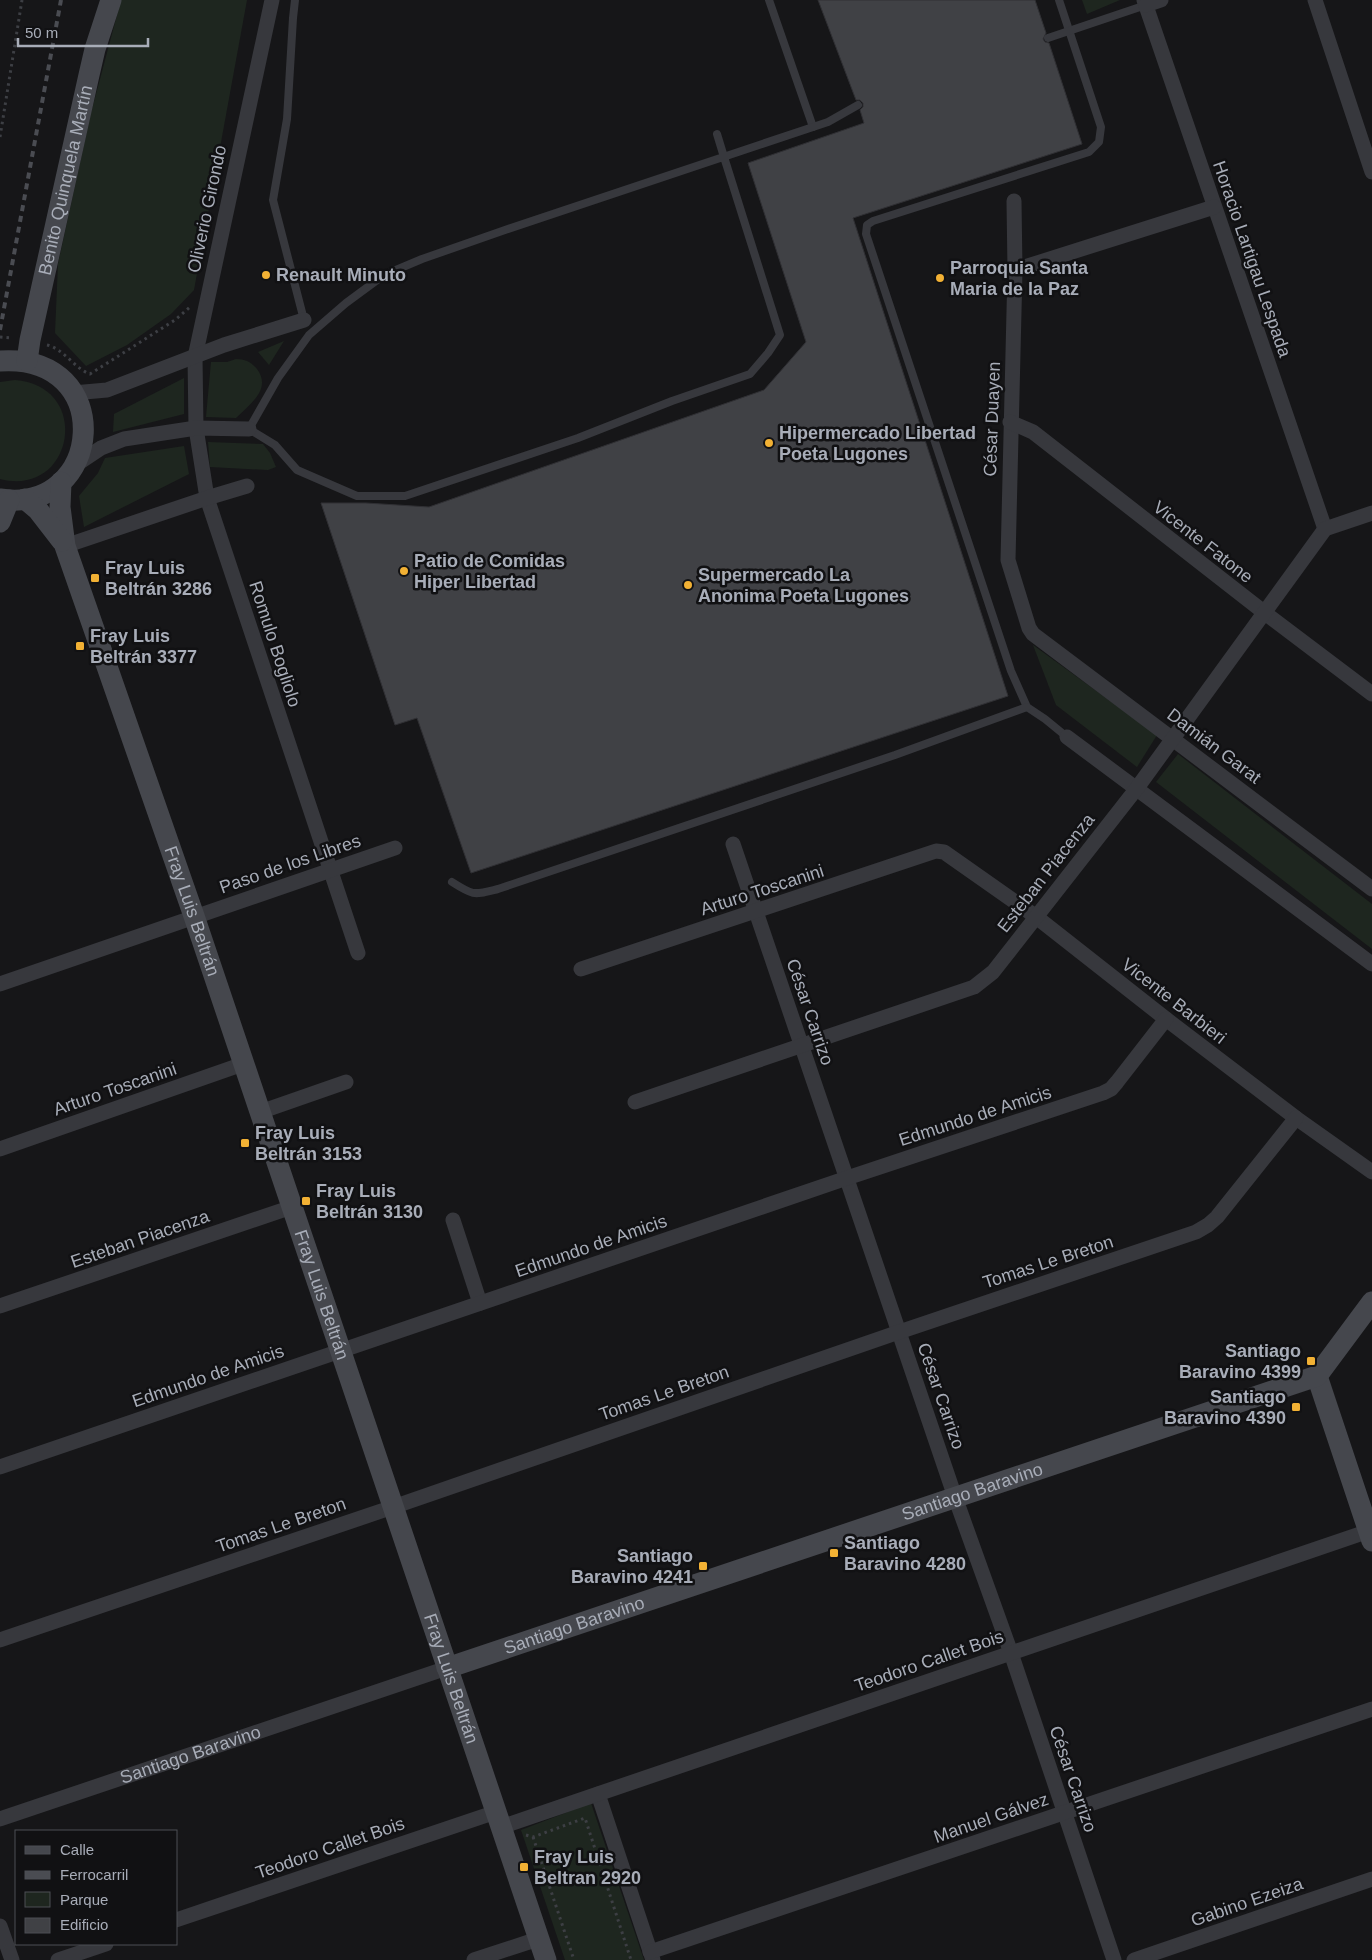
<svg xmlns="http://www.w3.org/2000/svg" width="1372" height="1960" viewBox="0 0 1372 1960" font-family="Helvetica,sans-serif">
	<rect width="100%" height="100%" fill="#161618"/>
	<!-- green -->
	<g fill="#1e261f">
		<polygon points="121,0 247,0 194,290 171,314 127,345 86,366 55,333 58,264 91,113"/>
		<polygon points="1082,0 1120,0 1087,14"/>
		<polygon points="284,341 269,365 258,352"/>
		<path d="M236,359C245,359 251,362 257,369C272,389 250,404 236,418L206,417L211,362H227Z"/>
		<polygon points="184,378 184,414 113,432 114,414"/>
		<path d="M15,380C93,386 74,498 0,479V382Z"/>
		<polygon points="208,442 263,444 270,453 276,467 268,470 210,467"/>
		<polygon points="184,446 189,474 84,527 79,496 98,473 105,458"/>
		<polygon points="1033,645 1157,735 1137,767 1056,705"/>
		<polygon points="1178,754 1372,904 1372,949 1156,782"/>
		<polygon points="591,1803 644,1960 565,1960 521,1830"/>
	</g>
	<!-- building -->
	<polygon fill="#404145" stroke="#303034" points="818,0 1035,0 1046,33 1043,39 1045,42 1049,43 1082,144 853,218 1008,696 471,873 417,718 395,725 321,503 366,503 429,507 764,390 806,342 748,163 864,123 860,110 863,107 863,103 860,100 856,100"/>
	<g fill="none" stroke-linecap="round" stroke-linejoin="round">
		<!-- path -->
		<g stroke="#3d3f44" stroke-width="3" stroke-dasharray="2.5 4" stroke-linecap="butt">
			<polyline points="0,137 22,0"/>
			<polyline points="0,337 12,338"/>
			<path d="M47,345C64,349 75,369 90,374L175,320L190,307"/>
			<polyline points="526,1835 533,1837 585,1818 631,1960"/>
			<polyline points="533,1837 574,1960"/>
		</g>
		<!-- service -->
		<g stroke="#37383d" stroke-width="8">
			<polyline points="295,0 293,18 287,119 273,200 304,320"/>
			<polyline points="769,0 813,127"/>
			<polyline points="1059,0 1101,127 1099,142 1089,152 873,221 867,225 866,234 1011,671 1027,707 1045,719 1067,737"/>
			<polyline points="1048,38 1146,5"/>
			<polyline points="717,134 724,157 780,335 768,353 750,374 672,401 578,438 405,496 357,496 297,470 275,445 249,429 278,378 309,335 346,303 384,275 422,259 505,230 828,122 858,105"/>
			<path d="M452,882C474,896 473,895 498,889L895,755L1027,707"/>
		</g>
		<!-- minor -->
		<g stroke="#37383d" stroke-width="15">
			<polyline points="272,0 195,357 196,428 207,498 358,953"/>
			<polyline points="1144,0 1325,529"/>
			<polyline points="1315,0 1372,172"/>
			<polyline points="1146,5 1161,0"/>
			<polyline points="1014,201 1015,270 1008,560 1029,628 1033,634 1372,889"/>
			<polyline points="1015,270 1214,207"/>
			<polyline points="73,393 107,390 224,345 304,320"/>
			<polyline points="1010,422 1033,432 1265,613 1372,694"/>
			<polyline points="74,466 101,448 124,439 196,428 249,429"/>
			<polyline points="65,546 207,498 247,486"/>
			<polyline points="1067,737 1372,964"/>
			<polyline points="733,844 955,1497 1011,1653 1114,1960"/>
			<polyline points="581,969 936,851 944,852 1035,916 1166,1019 1296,1118 1372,1172"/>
			<polyline points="0,984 395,848"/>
			<polyline points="635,1102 974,987 993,972 1137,788 1325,529 1372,513"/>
			<polyline points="260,1112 346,1082"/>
			<polyline points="0,1149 243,1064"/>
			<polyline points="453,1220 480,1303"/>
			<polyline points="0,1306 292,1207"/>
			<polyline points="0,1467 847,1178 1103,1093 1111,1089 1117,1082 1166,1019"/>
			<polyline points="0,1640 393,1507 899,1332 1196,1232 1208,1225 1217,1217 1296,1118"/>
			<polyline points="598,1794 653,1960"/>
			<path id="s1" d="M0,1819L447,1668"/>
			<polyline points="501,1827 1369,1531"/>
			<polyline points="176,1920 496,1812"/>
			<polyline points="0,1926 12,1960"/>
			<polyline points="650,1952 1372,1709"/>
			<polyline points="58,1960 106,1944"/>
			<polyline points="474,1960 538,1939"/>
			<polyline points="1134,1960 1372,1879"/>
		</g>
		<!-- secondary -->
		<g stroke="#45474d" stroke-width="21">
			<path d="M0,361C118,353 104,515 0,499"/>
			<path id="s2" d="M27,361L30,340L89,75L95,49L111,0"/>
			<path id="s3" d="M61,482L60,507L65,546L194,916L546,1960"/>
			<polyline points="25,499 38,510 62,541"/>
			<polyline points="0,522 9,500"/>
			<polyline points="1317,1376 1372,1541"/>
			<path id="s4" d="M447,1668L1317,1376L1372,1302"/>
		</g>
		<!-- rail -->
		<polyline stroke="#4a4c52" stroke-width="4" stroke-dasharray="6 5" stroke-linecap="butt" points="0,330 61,0"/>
	</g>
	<!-- markers -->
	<g fill="#f2b134" stroke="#111113" stroke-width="2">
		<circle cx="266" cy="275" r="5"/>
		<circle cx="940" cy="278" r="5"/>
		<circle cx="769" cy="443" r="5"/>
		<circle cx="404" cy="571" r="5"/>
		<rect x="90" y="573" width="10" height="10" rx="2.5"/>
		<circle cx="688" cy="585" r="5"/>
		<rect x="75" y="641" width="10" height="10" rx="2.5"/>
		<rect x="240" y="1138" width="10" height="10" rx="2.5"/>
		<rect x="301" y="1196" width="10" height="10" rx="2.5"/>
		<rect x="1306" y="1356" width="10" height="10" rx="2.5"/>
		<rect x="1291" y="1402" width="10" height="10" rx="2.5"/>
		<rect x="829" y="1548" width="10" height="10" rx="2.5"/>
		<rect x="698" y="1561" width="10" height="10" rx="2.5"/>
		<rect x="519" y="1862" width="10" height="10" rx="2.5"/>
	</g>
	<g text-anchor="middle" stroke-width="5" stroke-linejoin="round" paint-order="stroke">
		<!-- street labels -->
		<g font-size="18" fill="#a8adb8" stroke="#111113">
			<text dy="6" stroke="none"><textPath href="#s2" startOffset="185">Benito Quinquela Martín</textPath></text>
			<text transform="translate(207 209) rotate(-78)" y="6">Oliverio Girondo</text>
			<text transform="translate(1252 259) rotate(71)" y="6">Horacio Lartigau Lespada</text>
			<text transform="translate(992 419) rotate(-88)" y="6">César Duayen</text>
			<text transform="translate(1203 542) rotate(38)" y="6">Vicente Fatone</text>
			<text transform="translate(275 644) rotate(72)" y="6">Romulo Bogliolo</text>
			<text transform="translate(1214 746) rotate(37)" y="6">Damián Garat</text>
			<text transform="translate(290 864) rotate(-19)" y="6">Paso de los Libres</text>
			<text transform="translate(1046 873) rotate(-52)" y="6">Esteban Piacenza</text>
			<text transform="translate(762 890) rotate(-18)" y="6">Arturo Toscanini</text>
			<text dy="6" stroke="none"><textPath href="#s3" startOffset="451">Fray Luis Beltrán</textPath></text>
			<text transform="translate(1174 1001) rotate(38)" y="6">Vicente Barbieri</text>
			<text transform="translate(810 1012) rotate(71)" y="6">César Carrizo</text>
			<text transform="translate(115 1089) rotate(-19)" y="6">Arturo Toscanini</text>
			<text transform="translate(975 1116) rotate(-18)" y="6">Edmundo de Amicis</text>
			<text transform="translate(140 1239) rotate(-19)" y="6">Esteban Piacenza</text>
			<text transform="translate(591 1246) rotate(-19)" y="6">Edmundo de Amicis</text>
			<text transform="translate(1048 1262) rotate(-18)" y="6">Tomas Le Breton</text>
			<text dy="6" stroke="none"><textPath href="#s3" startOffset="856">Fray Luis Beltrán</textPath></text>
			<text transform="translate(208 1376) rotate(-19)" y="6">Edmundo de Amicis</text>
			<text transform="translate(664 1393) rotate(-19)" y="6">Tomas Le Breton</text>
			<text transform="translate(941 1396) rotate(71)" y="6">César Carrizo</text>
			<text dy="6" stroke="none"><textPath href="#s4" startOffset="554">Santiago Baravino</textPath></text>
			<text transform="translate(281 1525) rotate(-19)" y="6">Tomas Le Breton</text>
			<text dy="6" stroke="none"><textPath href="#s4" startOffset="134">Santiago Baravino</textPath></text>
			<text transform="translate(929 1661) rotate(-19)" y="6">Teodoro Callet Bois</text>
			<text dy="6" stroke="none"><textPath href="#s3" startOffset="1261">Fray Luis Beltrán</textPath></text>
			<text dy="6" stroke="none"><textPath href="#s1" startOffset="201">Santiago Baravino</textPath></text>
			<text transform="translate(1073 1779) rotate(71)" y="6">César Carrizo</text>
			<text transform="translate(991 1818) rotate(-19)" y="6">Manuel Gálvez</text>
			<text transform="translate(330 1848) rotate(-19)" y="6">Teodoro Callet Bois</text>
			<text transform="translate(1247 1902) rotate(-19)" y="6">Gabino Ezeiza</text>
		</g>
		<!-- poi labels -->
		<g font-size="18" font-weight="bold" fill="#a8adb8" stroke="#111113" text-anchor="start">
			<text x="950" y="274">Parroquia Santa<tspan x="950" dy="21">Maria de la Paz</tspan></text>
			<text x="276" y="281">Renault Minuto</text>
			<text x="779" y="439">Hipermercado Libertad<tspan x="779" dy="21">Poeta Lugones</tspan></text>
			<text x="414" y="567">Patio de Comidas<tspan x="414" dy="21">Hiper Libertad</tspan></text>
			<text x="105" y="574">Fray Luis<tspan x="105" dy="21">Beltrán 3286</tspan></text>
			<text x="698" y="581">Supermercado La<tspan x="698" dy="21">Anonima Poeta Lugones</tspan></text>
			<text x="90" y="642">Fray Luis<tspan x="90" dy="21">Beltrán 3377</tspan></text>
			<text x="255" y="1139">Fray Luis<tspan x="255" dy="21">Beltrán 3153</tspan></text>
			<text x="316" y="1197">Fray Luis<tspan x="316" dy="21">Beltrán 3130</tspan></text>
			<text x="1301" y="1357" text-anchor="end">Santiago<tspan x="1301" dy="21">Baravino 4399</tspan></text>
			<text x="1286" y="1403" text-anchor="end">Santiago<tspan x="1286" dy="21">Baravino 4390</tspan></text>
			<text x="844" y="1549">Santiago<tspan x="844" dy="21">Baravino 4280</tspan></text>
			<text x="693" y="1562" text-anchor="end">Santiago<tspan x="693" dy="21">Baravino 4241</tspan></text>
			<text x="534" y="1863">Fray Luis<tspan x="534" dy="21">Beltran 2920</tspan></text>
		</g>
	</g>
	<!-- legend -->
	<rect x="15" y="1830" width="162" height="115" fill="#111113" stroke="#4d4f55"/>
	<rect x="25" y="1846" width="25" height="8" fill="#45474d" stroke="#4d4f55"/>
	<text x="60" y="1855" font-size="15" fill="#a8adb8">Calle</text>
	<rect x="25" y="1871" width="25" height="8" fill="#4a4c52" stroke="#4d4f55"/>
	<text x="60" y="1880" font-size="15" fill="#a8adb8">Ferrocarril</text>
	<rect x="25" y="1892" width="25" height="15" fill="#1e261f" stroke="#4d4f55"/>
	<text x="60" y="1905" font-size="15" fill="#a8adb8">Parque</text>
	<rect x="25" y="1918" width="25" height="15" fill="#404145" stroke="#4d4f55"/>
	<text x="60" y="1930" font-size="15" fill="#a8adb8">Edificio</text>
	<!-- scale -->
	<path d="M18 38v8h130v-8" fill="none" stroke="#a8adb8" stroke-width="2.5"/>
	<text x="25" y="38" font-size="15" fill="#a8adb8" stroke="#111113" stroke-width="4" paint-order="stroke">50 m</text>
</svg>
